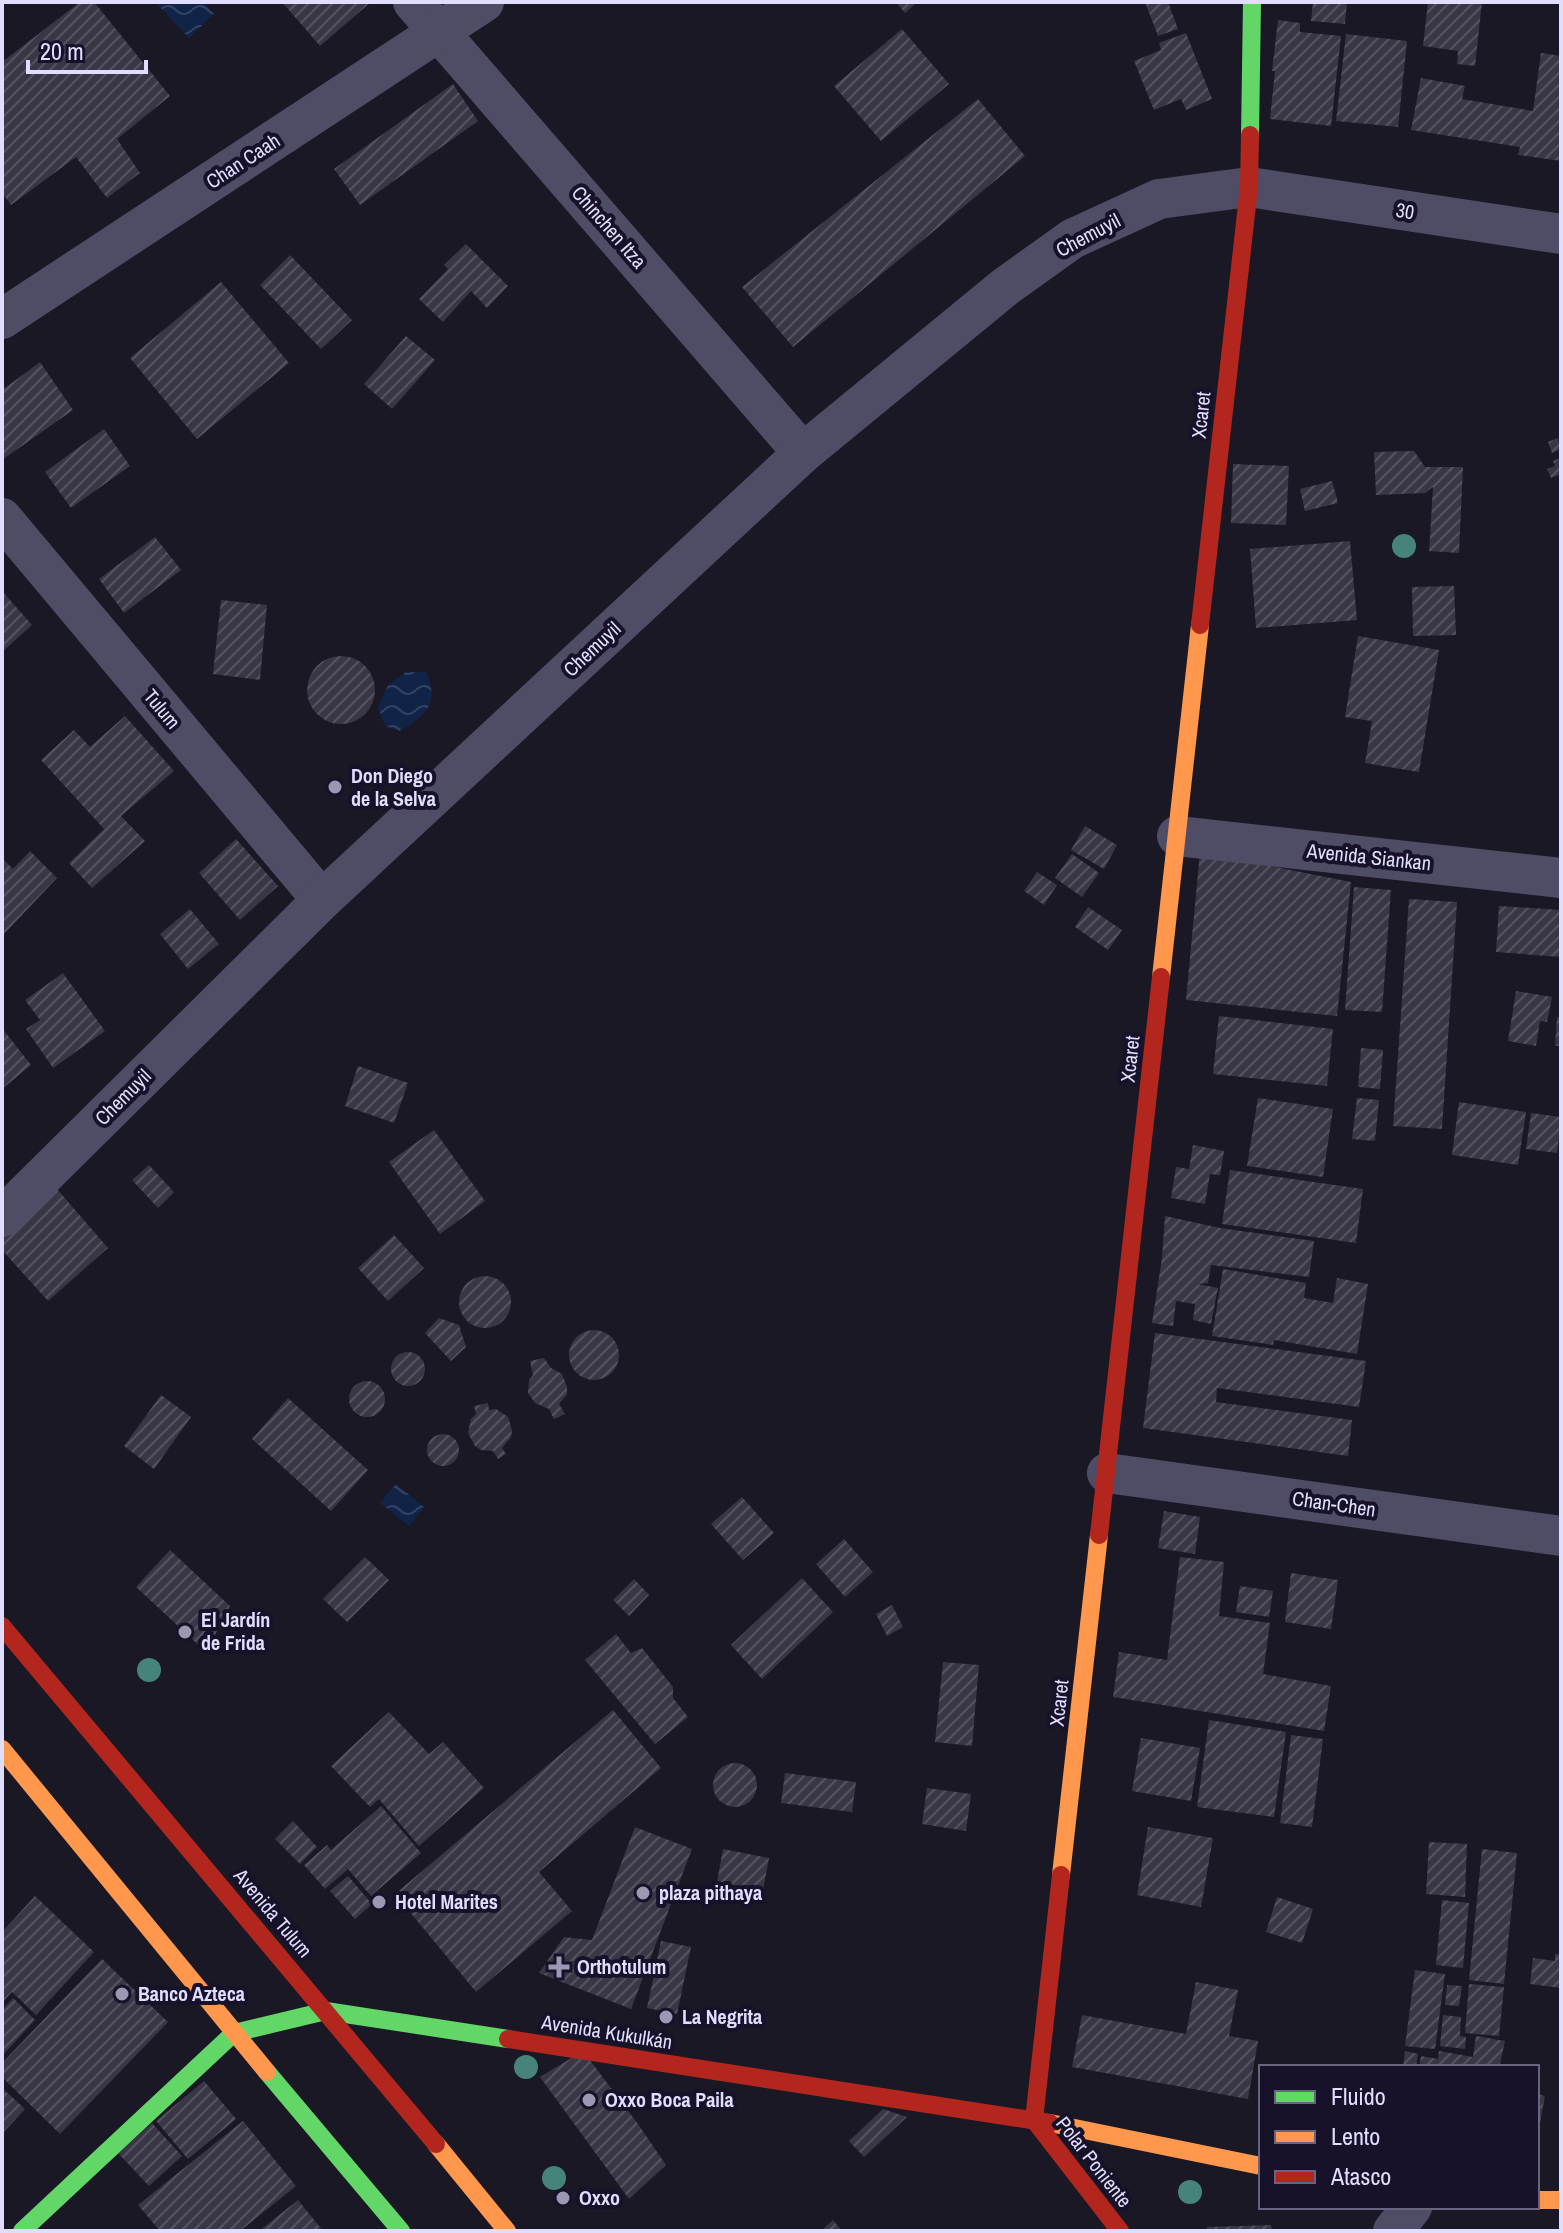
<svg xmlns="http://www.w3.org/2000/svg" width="1563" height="2233" viewBox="0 0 1563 2233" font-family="'Archivo Narrow',sans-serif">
	<defs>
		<pattern id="water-waves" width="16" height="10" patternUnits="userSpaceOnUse" patternTransform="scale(2)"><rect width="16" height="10" fill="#102448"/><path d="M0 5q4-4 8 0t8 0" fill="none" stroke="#324363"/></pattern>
		<pattern id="building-hatch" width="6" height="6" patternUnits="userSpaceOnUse" patternTransform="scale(2)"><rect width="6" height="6" fill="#393646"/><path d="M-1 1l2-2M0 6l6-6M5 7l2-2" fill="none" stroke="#555362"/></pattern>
	</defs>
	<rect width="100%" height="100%" fill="#1a1824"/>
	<!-- water -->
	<g fill="url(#water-waves)">
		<polygon points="155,2 203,2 214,14 189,38"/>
		<path d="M406,672H426C440,703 426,716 399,731L385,726L378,707L388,685Z"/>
		<polygon points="396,1484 424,1507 409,1526 380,1503"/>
	</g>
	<!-- building -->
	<g fill="url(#building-hatch)">
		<polygon points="80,2 94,2 170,96 117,139 140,173 107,198 76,157 11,205 2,193 2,62"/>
		<polygon points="282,2 371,2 320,46"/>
		<polygon points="896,2 917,2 905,13"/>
		<polygon points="1145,2 1168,2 1178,29 1158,36"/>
		<polygon points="1313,2 1347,2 1345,24 1311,21"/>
		<polygon points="1428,2 1482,2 1475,66 1457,64 1458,51 1423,46"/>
		<polygon points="1278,20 1300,23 1300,32 1341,36 1331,126 1270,119 1275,71 1272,71"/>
		<polygon points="902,29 949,84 881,141 834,86"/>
		<polygon points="1186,33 1212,99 1186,110 1181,99 1154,110 1134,61 1161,50 1159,43"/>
		<polygon points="1346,34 1407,41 1398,127 1336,121"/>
		<polygon points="1541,53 1561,56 1561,161 1518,155 1520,147 1411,130 1421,78 1465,86 1462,99 1533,111"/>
		<polygon points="453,84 478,121 360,205 334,169"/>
		<polygon points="978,99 1025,156 793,347 742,287"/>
		<polygon points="466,244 508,286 487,308 471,291 443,322 419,299 448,269 444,265"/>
		<polygon points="290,255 352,320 321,349 260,285"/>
		<polygon points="221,282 289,363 197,439 130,358"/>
		<polygon points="406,336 435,360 392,409 364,384"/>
		<polygon points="40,362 73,410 2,460 2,383 5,388"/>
		<polygon points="104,429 130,466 71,508 45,472"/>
		<polygon points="1558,438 1561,449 1552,453 1548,442"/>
		<polygon points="1414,451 1425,467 1463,467 1459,553 1429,551 1433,487 1425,493 1376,495 1374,452"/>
		<polygon points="1561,458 1561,474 1551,478 1547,469 1555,466 1553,461"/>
		<polygon points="1233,464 1289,466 1286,525 1231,523"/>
		<polygon points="1332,481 1338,503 1305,511 1300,489"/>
		<polygon points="155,537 181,570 124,613 99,579"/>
		<polygon points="1350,541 1357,620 1256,628 1250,549"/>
		<polygon points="1454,586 1456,635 1413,636 1412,587"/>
		<polygon points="2,591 32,625 2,652"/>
		<polygon points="221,600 267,605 260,680 213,674"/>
		<polygon points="1358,636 1439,650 1419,772 1365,763 1372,721 1345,717"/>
		<circle cx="341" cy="690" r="34"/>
		<polygon points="125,716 174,771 121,816 145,841 92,888 69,863 104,829 41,760 74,730 90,747"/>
		<polygon points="1085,826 1117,845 1104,869 1071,850"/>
		<polygon points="236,839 278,886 240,920 199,873"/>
		<polygon points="30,851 57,878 2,936 2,858 13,869"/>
		<polygon points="1200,852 1351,882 1337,1016 1186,1000"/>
		<polygon points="1072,854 1099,873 1082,897 1055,878"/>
		<polygon points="1037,872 1057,885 1044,905 1024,891"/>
		<polygon points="1354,887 1391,890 1382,1012 1345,1010"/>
		<polygon points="1409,899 1457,902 1442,1129 1393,1126"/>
		<polygon points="1499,906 1561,910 1561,957 1496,952"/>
		<polygon points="1088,907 1122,930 1108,950 1075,927"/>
		<polygon points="190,909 219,944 188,969 160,934"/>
		<polygon points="63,973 105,1031 53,1068 26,1029 40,1020 25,1000"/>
		<polygon points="1516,991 1552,997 1547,1022 1540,1021 1536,1046 1508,1041"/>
		<polygon points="1219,1016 1333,1029 1327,1086 1213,1074"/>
		<polygon points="1557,1017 1561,1017 1561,1046 1555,1046"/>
		<polygon points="2,1028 31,1065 2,1089"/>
		<polygon points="1361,1048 1383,1050 1380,1089 1358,1087"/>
		<polygon points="358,1066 408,1083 394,1123 345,1106"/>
		<polygon points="1258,1098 1333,1109 1323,1177 1247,1166"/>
		<polygon points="1357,1098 1379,1100 1375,1141 1352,1139"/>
		<polygon points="1459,1102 1526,1112 1518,1165 1452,1155"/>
		<polygon points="1531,1113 1561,1117 1557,1153 1526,1149"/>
		<polygon points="434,1130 485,1201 440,1234 389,1162"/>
		<polygon points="1193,1145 1224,1151 1220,1175 1210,1174 1205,1204 1171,1198 1176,1167 1189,1169"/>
		<polygon points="149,1165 174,1192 158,1208 132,1180"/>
		<polygon points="1230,1170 1363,1189 1356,1243 1222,1224"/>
		<polygon points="57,1189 108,1248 48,1301 2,1250 2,1237"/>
		<polygon points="1165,1216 1220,1228 1314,1241 1309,1277 1211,1265 1208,1283 1197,1284 1218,1288 1211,1324 1193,1320 1195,1304 1176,1301 1173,1326 1152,1323 1162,1258"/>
		<polygon points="394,1235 424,1268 388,1301 358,1268"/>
		<polygon points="1223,1269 1306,1283 1304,1298 1333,1303 1337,1278 1368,1284 1357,1354 1274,1340 1273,1345 1212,1336"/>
		<circle cx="485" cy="1302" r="26"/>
		<polygon points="439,1318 459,1325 466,1347 451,1361 425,1333"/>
		<circle cx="594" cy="1355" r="25"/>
		<polygon points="1155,1333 1366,1361 1359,1407 1217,1388 1216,1402 1352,1420 1348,1456 1143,1428"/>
		<circle cx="408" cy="1369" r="17"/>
		<polygon points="544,1358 551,1368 562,1374 567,1387 567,1394 559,1404 565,1414 554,1419 549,1409 535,1403 528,1393 529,1380 533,1375 530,1361"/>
		<circle cx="367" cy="1399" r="18"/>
		<polygon points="161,1395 191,1417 154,1469 124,1446"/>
		<polygon points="288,1398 368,1470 331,1511 252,1439"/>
		<polygon points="488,1403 489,1410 496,1409 508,1417 512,1430 511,1437 502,1448 506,1454 498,1459 493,1451 481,1450 475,1446 468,1433 471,1419 476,1414 474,1406"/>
		<circle cx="443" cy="1450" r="16"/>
		<polygon points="742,1497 774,1533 743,1560 711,1524"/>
		<polygon points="1164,1511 1200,1517 1195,1554 1158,1548"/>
		<polygon points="844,1539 873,1572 845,1597 816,1564"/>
		<polygon points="170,1550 230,1606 206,1652 136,1587"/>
		<polygon points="365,1557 389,1580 347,1622 323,1599"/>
		<polygon points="1180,1557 1224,1562 1219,1616 1270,1623 1263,1674 1331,1686 1324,1731 1113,1697 1119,1652 1167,1660"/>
		<polygon points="1291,1573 1338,1580 1331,1629 1285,1622"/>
		<polygon points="802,1578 833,1612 762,1679 731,1645"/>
		<polygon points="634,1579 649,1595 629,1616 613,1600"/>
		<polygon points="1240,1586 1273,1591 1269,1617 1236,1612"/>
		<polygon points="892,1605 903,1627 887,1636 876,1614"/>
		<polygon points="616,1634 631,1653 642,1648 673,1687 673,1698 688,1717 655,1744 585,1660"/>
		<polygon points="943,1662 979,1665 972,1746 935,1742"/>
		<polygon points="613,1710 661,1768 539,1872 572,1911 476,1992 395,1894"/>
		<polygon points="389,1712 429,1754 443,1742 484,1788 419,1846 379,1799 370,1807 331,1766"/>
		<polygon points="1209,1720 1286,1732 1274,1817 1197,1807"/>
		<polygon points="1291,1735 1323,1739 1312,1827 1280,1823"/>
		<polygon points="1141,1738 1200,1748 1191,1801 1132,1791"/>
		<circle cx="735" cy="1785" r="22"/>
		<polygon points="785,1773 856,1782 852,1812 781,1803"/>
		<polygon points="927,1788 971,1794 966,1831 922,1824"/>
		<polygon points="381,1806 421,1853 371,1896 348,1869 325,1889 304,1865 327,1845 331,1850"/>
		<polygon points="293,1821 317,1847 300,1864 275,1839"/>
		<polygon points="635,1827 692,1849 631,2009 539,1973 564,1937 592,1940"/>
		<polygon points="1148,1827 1213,1838 1201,1907 1137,1895"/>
		<polygon points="1429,1842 1467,1844 1465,1897 1426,1894"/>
		<polygon points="723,1849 769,1858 763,1890 717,1882"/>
		<polygon points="1482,1849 1517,1853 1504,1984 1469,1980"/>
		<polygon points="348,1876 372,1904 355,1919 330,1891"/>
		<polygon points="35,1896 94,1952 36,2015 12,1992 2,2003 2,1932"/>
		<polygon points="1277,1897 1313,1909 1302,1943 1266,1932"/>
		<polygon points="1442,1900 1469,1903 1463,1968 1436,1965"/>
		<polygon points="661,1941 691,1947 677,2014 647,2008"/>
		<polygon points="1555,1954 1561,1954 1561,1988 1530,1984 1533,1958 1555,1961"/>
		<polygon points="102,1959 168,2022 60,2134 2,2077 2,2063"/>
		<polygon points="1415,1970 1445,1974 1435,2049 1405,2046"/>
		<polygon points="1196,1982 1238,1990 1229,2036 1258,2041 1248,2099 1072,2067 1082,2015 1186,2034"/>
		<polygon points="1469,1984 1504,1987 1499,2036 1465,2033"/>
		<polygon points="1447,1985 1462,1986 1459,2006 1445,2005"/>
		<polygon points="13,1998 35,2020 2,2056 2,2010"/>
		<polygon points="1443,2015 1461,2017 1460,2036 1466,2037 1465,2049 1440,2046"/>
		<polygon points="1476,2036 1505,2041 1500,2064 1508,2065 1508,2067 1419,2067 1421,2056 1438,2059 1439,2051 1473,2057"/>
		<polygon points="583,2051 638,2124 666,2165 629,2199 540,2077"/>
		<polygon points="1405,2051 1418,2054 1416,2067 1403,2067"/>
		<polygon points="204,2081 236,2119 188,2159 156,2121"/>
		<polygon points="2,2088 25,2109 2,2134"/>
		<polygon points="1537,2094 1545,2096 1540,2123 1537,2123"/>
		<polygon points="883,2109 907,2117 864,2157 849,2141"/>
		<polygon points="243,2121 296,2186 240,2231 160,2231 138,2205"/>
		<polygon points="152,2123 182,2156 149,2186 118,2153"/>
		<polygon points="298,2200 323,2231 259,2231"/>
		<polygon points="833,2220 842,2231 821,2231"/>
		<polygon points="1271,2225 1272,2231 1207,2231 1207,2227"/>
	</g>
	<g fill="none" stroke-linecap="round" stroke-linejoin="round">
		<!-- street -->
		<g stroke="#4f4d65" stroke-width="40">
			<polyline points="413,2 803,453"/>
			<polyline points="2,319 484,2"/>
			<polyline points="2,518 322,900"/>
			<polyline points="1177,836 1561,878"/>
			<polyline points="2,1217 322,900 803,453 1005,287 1072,239 1159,199 1249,187 1561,234"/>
			<polyline points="1107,1473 1561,1536"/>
			<polyline points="1393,2231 1412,2207"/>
		</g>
		<!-- fast -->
		<g stroke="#63d668" stroke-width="18">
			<polyline points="1250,135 1252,2"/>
			<polyline points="267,2072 401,2231"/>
			<polyline points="22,2231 234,2033 326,2011 508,2039"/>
		</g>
		<!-- slow -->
		<g stroke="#ff974d" stroke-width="18">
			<polyline points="1161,977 1200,625"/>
			<polyline points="2,1749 267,2072"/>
			<polyline points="1061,1875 1099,1535"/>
			<polyline points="1050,2123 1261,2166"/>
			<polyline points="436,2144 507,2231"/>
			<polyline points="1537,2200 1561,2200"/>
		</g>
		<!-- jam -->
		<g stroke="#b3261e" stroke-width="18">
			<polyline points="1200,625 1249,187 1250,135"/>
			<polyline points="1099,1535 1161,977"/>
			<polyline points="2,1626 436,2144"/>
			<polyline points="1061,1875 1034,2120 1120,2231"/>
			<polyline points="508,2039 1050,2123"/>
		</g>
	</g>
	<!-- trees -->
	<g fill="#46847a">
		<circle cx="1404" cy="546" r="12"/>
		<circle cx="149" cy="1670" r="12"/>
		<circle cx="526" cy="2067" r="12"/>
		<circle cx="554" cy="2178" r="12"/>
		<circle cx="1190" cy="2192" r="12"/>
	</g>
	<!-- markers -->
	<g fill="#9b98b2" stroke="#17122a" stroke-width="3">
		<circle cx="335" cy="787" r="8"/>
		<circle cx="185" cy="1632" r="8"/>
		<circle cx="643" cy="1893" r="8"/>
		<circle cx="379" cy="1902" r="8"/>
		<path d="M555 1955h8v8h8v8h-8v8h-8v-8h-8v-8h8z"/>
		<circle cx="122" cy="1994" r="8"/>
		<circle cx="666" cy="2017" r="8"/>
		<circle cx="589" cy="2100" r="8"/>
		<circle cx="563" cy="2198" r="8"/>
	</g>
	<g text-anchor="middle" stroke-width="8" stroke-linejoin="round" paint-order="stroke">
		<!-- street labels -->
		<g font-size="20" fill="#e1ddfe" stroke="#17122a">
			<text transform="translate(243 161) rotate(-33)" y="7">Chan Caah</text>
			<text transform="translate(1405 211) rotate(9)" y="7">30</text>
			<text transform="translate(609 227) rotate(49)" y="7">Chinchen Itza</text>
			<text transform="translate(1088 235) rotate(-28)" y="7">Chemuyil</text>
			<text transform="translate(1201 415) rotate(-84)" y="7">Xcaret</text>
			<text transform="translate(592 649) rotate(-43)" y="7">Chemuyil</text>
			<text transform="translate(162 709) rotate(50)" y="7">Tulum</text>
			<text transform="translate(1369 857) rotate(6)" y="7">Avenida Siankan</text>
			<text transform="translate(1130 1059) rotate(-84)" y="7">Xcaret</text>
			<text transform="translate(123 1097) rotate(-45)" y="7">Chemuyil</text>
			<text transform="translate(1334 1504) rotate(8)" y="7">Chan-Chen</text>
			<text transform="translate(1059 1703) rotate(-84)" y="7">Xcaret</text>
			<text transform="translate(273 1913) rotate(50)" y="7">Avenida Tulum</text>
			<text transform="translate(607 2032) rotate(9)" y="7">Avenida Kukulkán</text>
			<text transform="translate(1094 2162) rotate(52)" y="7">Polar Poniente</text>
		</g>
		<!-- poi labels -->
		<g font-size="20" font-weight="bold" fill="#e1ddfe" stroke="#17122a" text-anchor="start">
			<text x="351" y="783">Don Diego<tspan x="351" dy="23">de la Selva</tspan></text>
			<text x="201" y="1627">El Jardín<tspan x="201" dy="23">de Frida</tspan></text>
			<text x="659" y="1900">plaza pithaya</text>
			<text x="395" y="1909">Hotel Marites</text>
			<text x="577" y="1974">Orthotulum</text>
			<text x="138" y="2001">Banco Azteca</text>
			<text x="682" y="2024">La Negrita</text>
			<text x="605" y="2107">Oxxo Boca Paila</text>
			<text x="579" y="2205">Oxxo</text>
		</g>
	</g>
	<!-- border -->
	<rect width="1563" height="2233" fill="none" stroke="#e1ddfe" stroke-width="8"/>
	<!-- legend -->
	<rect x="1259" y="2065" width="280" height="144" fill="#17122a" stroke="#68637f" stroke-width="2"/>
	<rect x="1275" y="2091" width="40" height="12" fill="#63d668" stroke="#68637f" stroke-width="2"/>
	<text x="1331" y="2105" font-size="24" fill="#e1ddfe">Fluido</text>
	<rect x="1275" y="2131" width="40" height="12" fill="#ff974d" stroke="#68637f" stroke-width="2"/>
	<text x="1331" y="2145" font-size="24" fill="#e1ddfe">Lento</text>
	<rect x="1275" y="2171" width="40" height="12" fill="#b3261e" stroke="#68637f" stroke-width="2"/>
	<text x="1331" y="2185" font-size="24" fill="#e1ddfe">Atasco</text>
	<!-- scale -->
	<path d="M28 60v12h118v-12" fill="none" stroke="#e1ddfe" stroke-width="4"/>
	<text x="40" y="60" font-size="24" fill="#e1ddfe" stroke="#17122a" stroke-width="6" paint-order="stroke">20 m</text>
</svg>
